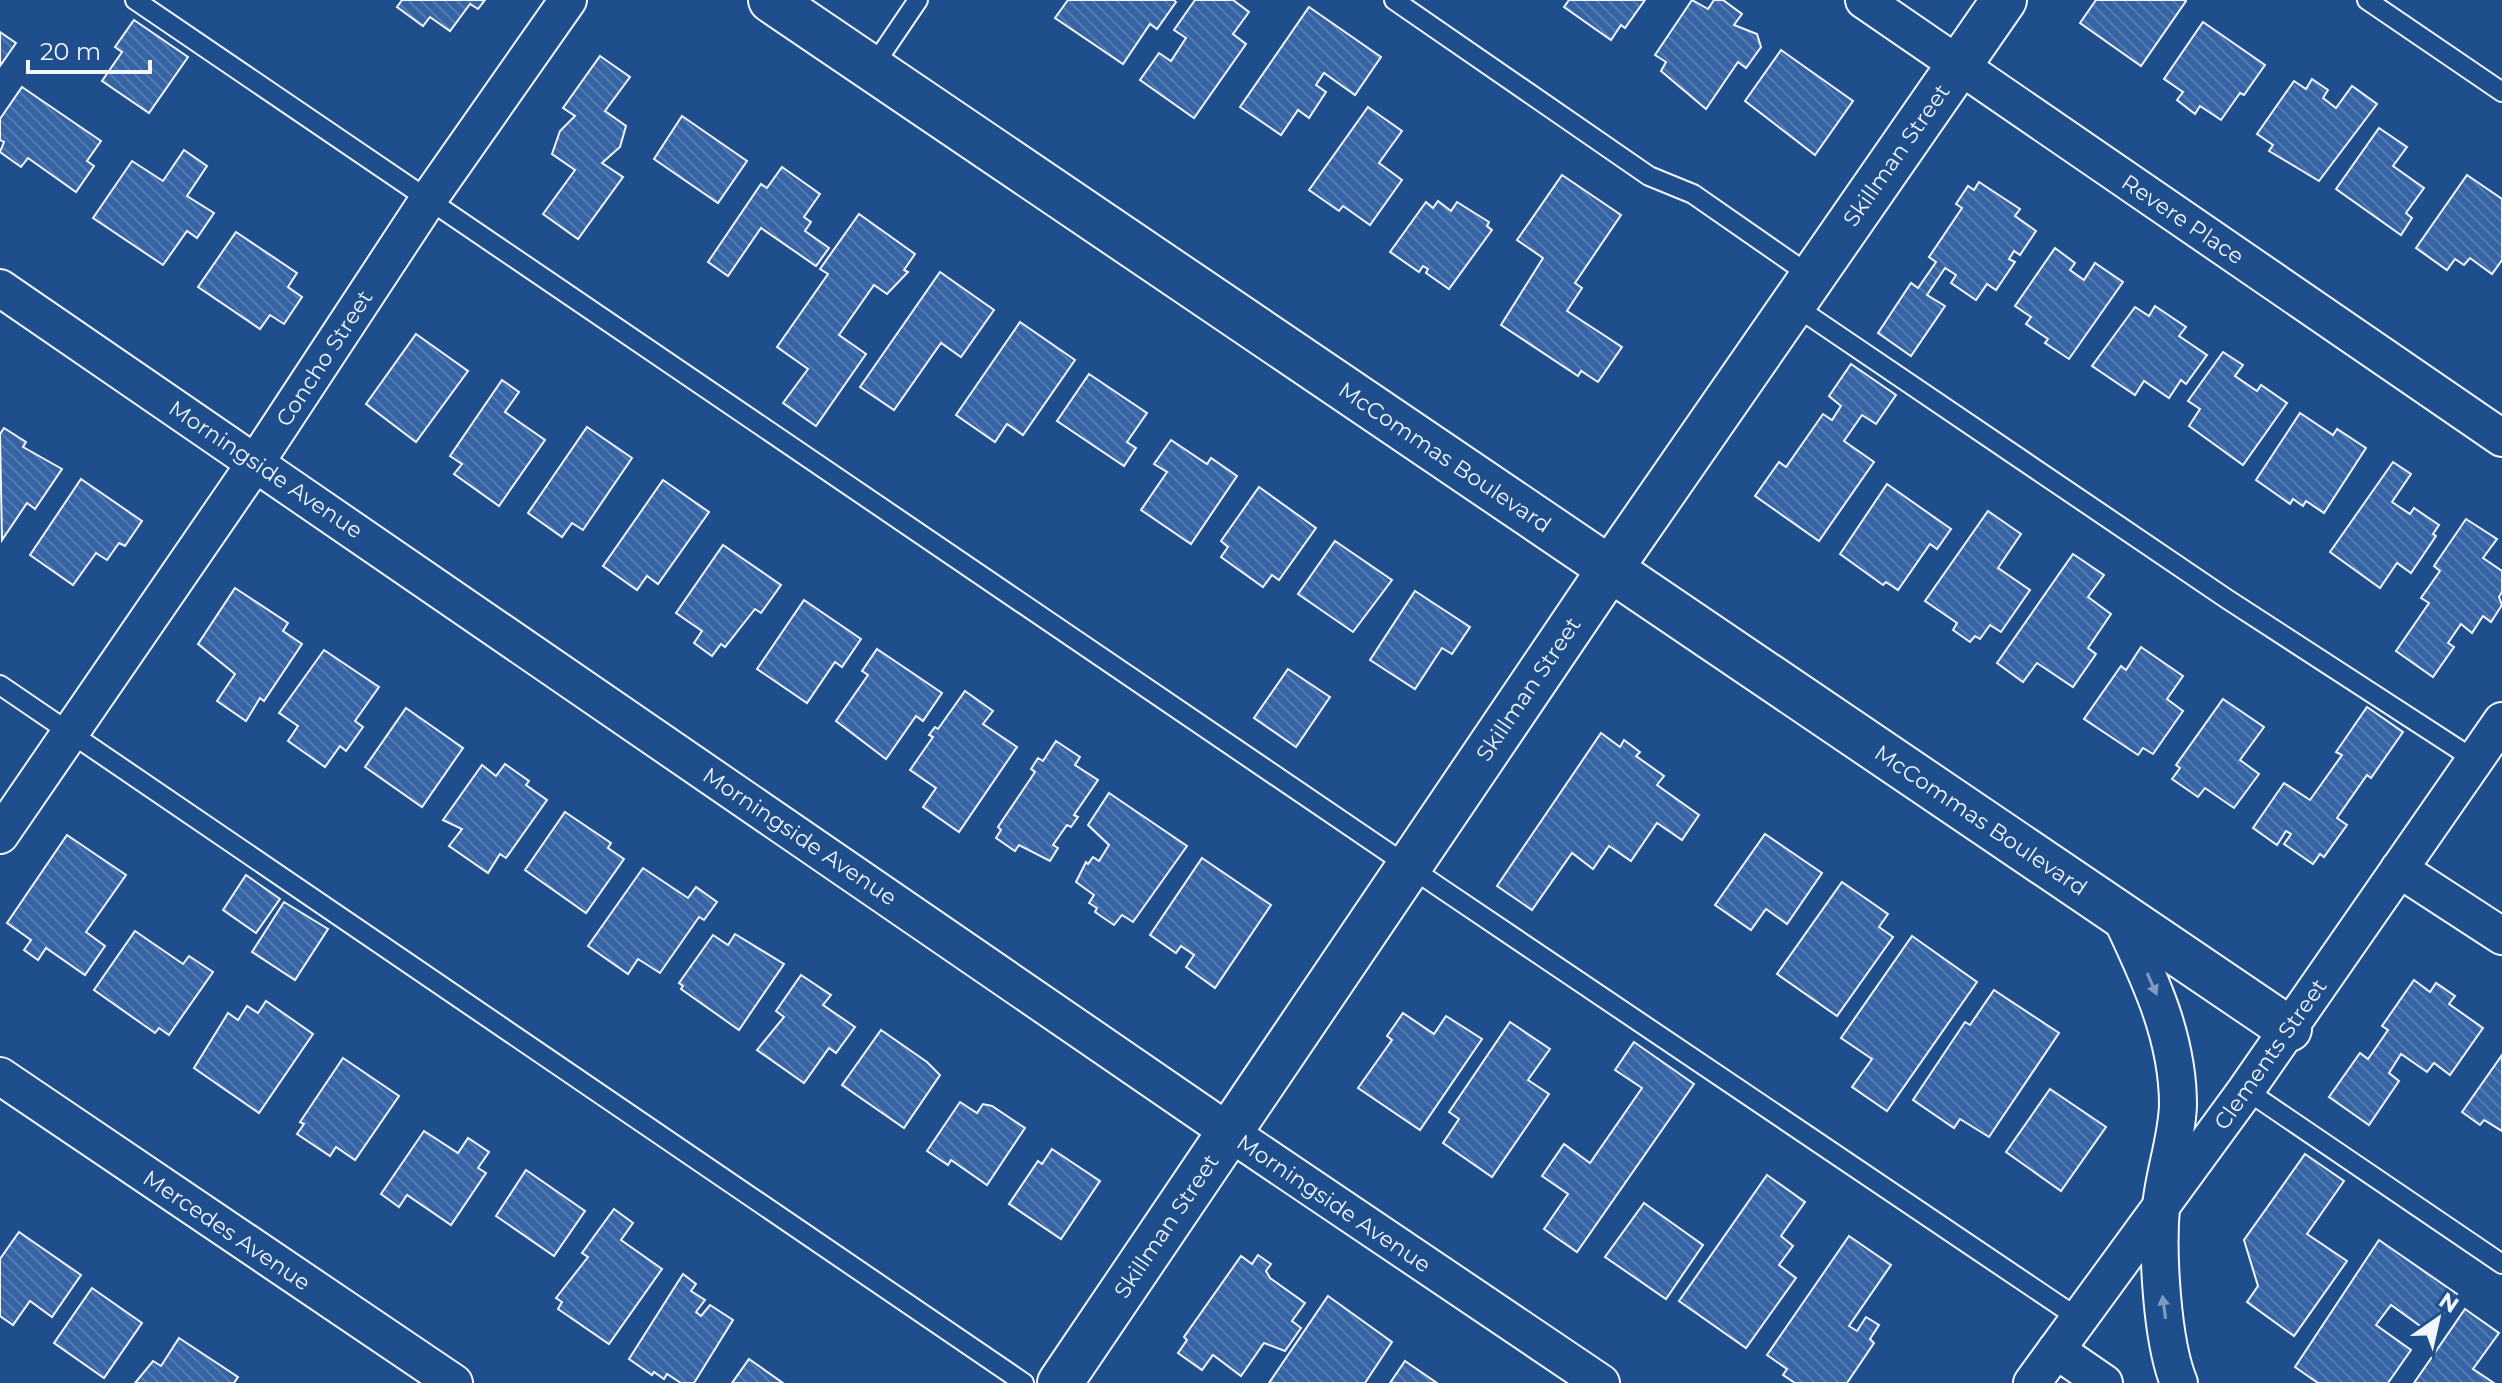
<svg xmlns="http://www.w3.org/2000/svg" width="2502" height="1383" viewBox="0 0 2502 1383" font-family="Montserrat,sans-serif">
	<defs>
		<pattern id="building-back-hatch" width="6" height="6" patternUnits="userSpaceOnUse" patternTransform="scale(2)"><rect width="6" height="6" fill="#3563a3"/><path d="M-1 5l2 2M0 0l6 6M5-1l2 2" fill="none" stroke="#537ab1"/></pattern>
	</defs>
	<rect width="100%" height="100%" fill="#1f4e8c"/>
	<!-- building -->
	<g fill="url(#building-back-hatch)" stroke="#f2f6ff" stroke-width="2">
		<polygon points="402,0 485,0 478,9 470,4 450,31 430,17 423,26 397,7"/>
		<polygon points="1068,0 1174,0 1176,2 1157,29 1150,24 1123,64 1055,18"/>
		<polygon points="1195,0 1233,0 1249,12 1233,34 1246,44 1194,118 1140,80 1159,53 1171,61 1186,38 1174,30"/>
		<polygon points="1569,0 1645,0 1625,28 1621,25 1611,40 1564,7"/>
		<polygon points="1692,0 1708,9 1714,0 1723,0 1742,14 1734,25 1757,34 1761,47 1746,68 1738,62 1706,109 1661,71 1666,62 1655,55"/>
		<polygon points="2096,0 2185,0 2186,1 2141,66 2080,23"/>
		<polygon points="1309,7 1381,57 1355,95 1324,73 1316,85 1326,92 1309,118 1298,110 1281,135 1240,107"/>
		<polygon points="134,20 188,57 149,113 102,81 122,52 115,47"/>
		<polygon points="2203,22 2265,65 2244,95 2240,93 2221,120 2200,106 2195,114 2177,100 2183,92 2164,79"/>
		<polygon points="0,32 16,43 0,66"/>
		<polygon points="1781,50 1853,101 1815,155 1745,101"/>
		<polygon points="600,56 630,77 605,111 626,126 620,147 602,163 623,177 578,239 543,214 575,170 552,154 560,131 575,116 563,108"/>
		<polygon points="2312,79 2328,90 2323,98 2336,108 2352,86 2377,104 2319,181 2269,151 2273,145 2257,134 2294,81 2306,89"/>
		<polygon points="22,87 101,141 87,161 94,166 76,192 28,158 21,167 0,152 4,142 0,140 0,119"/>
		<polygon points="1368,107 1402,131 1379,163 1402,180 1370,225 1343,206 1339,211 1309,190"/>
		<polygon points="682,116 747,161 718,203 654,159"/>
		<polygon points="2379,128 2407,147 2393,166 2424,188 2406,213 2412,218 2401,235 2336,189"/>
		<polygon points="184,150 207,166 187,196 214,213 197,238 187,231 163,265 93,218 132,161 163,181"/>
		<polygon points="782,167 820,194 804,217 811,222 805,231 829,248 816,266 761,228 728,276 708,262 761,184 767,188"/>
		<polygon points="1562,175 1621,215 1575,283 1582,288 1567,311 1622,347 1598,382 1581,371 1578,376 1501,325 1543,258 1517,240"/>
		<polygon points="2467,175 2502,199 2502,260 2492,274 2470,258 2464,265 2455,259 2447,270 2416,248"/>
		<polygon points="1979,182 2020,209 2015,216 2036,231 2020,255 2014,251 2009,259 2015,262 1996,290 1987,284 1976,300 1951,283 1956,275 1945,268 1927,295 1945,306 1911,356 1878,333 1911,283 1918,288 1936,262 1929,257 1962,208 1956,204 1968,186 1974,190"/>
		<polygon points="1438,201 1451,211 1457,202 1489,222 1487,226 1492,230 1449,289 1426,273 1428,269 1423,266 1419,272 1390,252 1426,202 1433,208"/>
		<polygon points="859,214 915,254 904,270 908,272 887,294 874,285 839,335 866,354 816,426 783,403 808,369 777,347 828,274 820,269"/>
		<polygon points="236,232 297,273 288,287 302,297 284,324 270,315 260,329 198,287"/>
		<polygon points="2055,248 2075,263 2070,270 2084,280 2095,263 2123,282 2069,359 2045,343 2048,339 2026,324 2031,317 2015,306"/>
		<polygon points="940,272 994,310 961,357 941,343 894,410 860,387"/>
		<polygon points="2155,306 2186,327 2179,336 2207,355 2186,384 2181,380 2169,398 2144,381 2135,395 2092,366 2135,307 2149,316"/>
		<polygon points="1020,322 1075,360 1023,435 1007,424 995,442 956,415"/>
		<polygon points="416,334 468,371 416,442 366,404"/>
		<polygon points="2223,352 2243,365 2235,376 2257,391 2261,385 2287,403 2243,465 2189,426 2200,409 2188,401"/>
		<polygon points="1851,364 1896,395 1876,424 1862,415 1844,441 1874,462 1819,541 1755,496 1779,462 1786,467 1823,414 1832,420 1841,406 1829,396"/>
		<polygon points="1089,374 1147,413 1127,442 1136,448 1124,466 1057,421"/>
		<polygon points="502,380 519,392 505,412 545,440 499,506 454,474 462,464 450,456"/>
		<polygon points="2300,413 2333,435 2337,429 2366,448 2324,513 2306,501 2303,506 2293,499 2290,504 2256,480"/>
		<polygon points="587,427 632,458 583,530 572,523 562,537 528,513"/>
		<polygon points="4,428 26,442 23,447 62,469 35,509 27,503 2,540 0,434"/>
		<polygon points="1171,440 1207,464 1211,458 1237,476 1191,544 1141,510 1167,472 1154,464"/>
		<polygon points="2393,462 2411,474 2392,502 2410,514 2414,508 2439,525 2433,534 2436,536 2411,573 2397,563 2380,588 2330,552"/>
		<polygon points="81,479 142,521 125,546 119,543 107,560 96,553 73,585 30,555"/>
		<polygon points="663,480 709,512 658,584 647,576 637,590 603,566"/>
		<polygon points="1887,484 1951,529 1937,549 1930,544 1898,590 1886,582 1883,585 1840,554"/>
		<polygon points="1259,487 1316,528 1279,580 1272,575 1263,587 1221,557 1228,547 1221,541"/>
		<polygon points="1988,511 2021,534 1998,568 2030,590 2001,632 1990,625 1980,639 1975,636 1970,642 1953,630 1957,623 1925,601"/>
		<polygon points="2466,519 2497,539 2483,558 2502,571 2502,592 2499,597 2502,605 2491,622 2483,616 2472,633 2461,624 2448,643 2454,647 2433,677 2396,651 2429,603 2421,598 2440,571 2434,566"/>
		<polygon points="1335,541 1392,580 1353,632 1298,594"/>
		<polygon points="723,545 781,585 761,613 755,609 725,647 721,644 712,656 694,643 702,631 676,613"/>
		<polygon points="2073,554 2104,575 2088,597 2111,614 2088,648 2096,654 2073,687 2037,663 2023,682 1997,663"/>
		<polygon points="235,588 288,623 283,631 302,644 264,701 260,698 246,721 217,701 235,674 198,644"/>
		<polygon points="1415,591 1470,627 1452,654 1442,648 1415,689 1370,660"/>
		<polygon points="804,600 861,639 842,667 835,662 807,703 757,669"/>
		<polygon points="2141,647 2183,676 2167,699 2183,711 2153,754 2143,748 2138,755 2084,719 2121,666 2126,670"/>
		<polygon points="877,649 942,693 923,721 916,716 886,759 836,721 868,675 862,671"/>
		<polygon points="324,650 379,687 355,721 363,727 346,751 340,746 325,767 288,741 298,726 279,713"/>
		<polygon points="1288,669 1330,697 1296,747 1254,718"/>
		<polygon points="965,691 993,711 983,724 1017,747 959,832 923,807 936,788 910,770 933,737 929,735 935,727 938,729"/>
		<polygon points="2223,699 2264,727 2240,760 2259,774 2234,808 2205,788 2198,797 2172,779 2180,768 2176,765"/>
		<polygon points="2367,707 2403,732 2371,778 2367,775 2337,818 2347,825 2324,857 2320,854 2313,864 2284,844 2291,834 2286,831 2277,845 2253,828 2284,783 2310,800 2342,755 2336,752"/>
		<polygon points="406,708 463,748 422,807 365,767"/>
		<polygon points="1601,733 1620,747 1624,740 1640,752 1636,756 1664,776 1657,785 1699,815 1682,840 1657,823 1631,861 1609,846 1593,869 1572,853 1532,910 1497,886"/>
		<polygon points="1056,741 1080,757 1075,765 1098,780 1074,815 1078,817 1071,827 1067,825 1053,845 1058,848 1050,861 1019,845 1015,851 996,838 1001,830 998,827 1035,772 1031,769 1038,758 1043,761"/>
		<polygon points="505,764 529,781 526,785 547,800 506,858 500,854 488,873 449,846 462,829 443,820 482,765 496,776"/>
		<polygon points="1109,793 1187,846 1133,922 1122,915 1114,925 1095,912 1097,908 1089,903 1094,895 1076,882 1086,862 1088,864 1093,857 1099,861 1109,845 1088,825"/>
		<polygon points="565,812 611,843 608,848 624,859 586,913 525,870"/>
		<polygon points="1765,834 1822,873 1787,924 1766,909 1751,930 1715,905"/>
		<polygon points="67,835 126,875 86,932 105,946 85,975 46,948 38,960 24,950 31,940 7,923"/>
		<polygon points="1202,858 1271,905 1215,988 1186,967 1194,955 1181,946 1176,953 1150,935"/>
		<polygon points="643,868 688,898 696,887 717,902 704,920 699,917 660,973 638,959 628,974 588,946"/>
		<polygon points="246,875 280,899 256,933 223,910"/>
		<polygon points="1842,882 1888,914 1879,927 1893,937 1837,1016 1777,974"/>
		<polygon points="284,902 328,929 295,980 252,952"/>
		<polygon points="135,931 183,964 189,956 213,972 169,1035 159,1028 155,1033 94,990"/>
		<polygon points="735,934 784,964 739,1030 681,989 683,986 679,983 713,935 728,945"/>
		<polygon points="1912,936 1977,982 1887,1111 1852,1087 1872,1059 1841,1038"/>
		<polygon points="801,975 831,995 823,1005 855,1027 836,1053 829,1048 804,1083 757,1050 784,1017 776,1011"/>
		<polygon points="2414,980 2430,992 2436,983 2455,996 2449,1004 2483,1028 2450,1075 2434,1063 2427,1072 2401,1054 2389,1073 2399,1081 2369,1125 2329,1097 2360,1053 2368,1059 2388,1030 2382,1026"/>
		<polygon points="1994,990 2059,1033 1989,1137 1960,1119 1954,1128 1913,1100 1965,1022 1970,1025"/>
		<polygon points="266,1001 313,1034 259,1113 194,1068 228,1013 238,1020 247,1006 258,1013"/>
		<polygon points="1403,1013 1434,1034 1446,1016 1482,1039 1420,1130 1358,1088 1392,1040 1387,1036"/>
		<polygon points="1510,1022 1550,1049 1528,1080 1549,1094 1492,1177 1443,1143 1459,1119 1449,1112"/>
		<polygon points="881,1030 927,1062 940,1075 904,1128 842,1085"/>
		<polygon points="1634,1042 1694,1084 1577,1252 1544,1229 1568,1194 1542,1176 1564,1144 1590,1163 1642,1088 1615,1070"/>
		<polygon points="2502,1055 2502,1131 2484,1120 2480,1125 2462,1112"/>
		<polygon points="343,1058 399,1096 355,1160 336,1147 330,1156 297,1134 304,1124 300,1122"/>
		<polygon points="2050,1089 2106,1127 2061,1191 2006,1152"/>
		<polygon points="960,1102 977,1113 983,1104 992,1106 1025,1128 987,1185 951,1160 948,1165 927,1151"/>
		<polygon points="424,1131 458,1153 468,1138 489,1152 478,1168 486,1173 451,1225 407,1195 399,1207 381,1194"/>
		<polygon points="1052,1149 1100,1181 1061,1239 1009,1204 1038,1161 1042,1164"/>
		<polygon points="2305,1154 2344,1181 2307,1234 2347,1261 2294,1336 2247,1302 2258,1286 2244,1240"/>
		<polygon points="526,1170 585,1211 554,1256 496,1216"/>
		<polygon points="1767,1175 1805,1202 1781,1236 1793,1246 1779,1265 1796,1278 1746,1348 1679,1301"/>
		<polygon points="1644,1203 1703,1245 1666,1299 1605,1257"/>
		<polygon points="614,1209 633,1223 621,1240 662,1269 609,1344 558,1309 562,1302 556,1298 588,1257 582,1253"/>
		<polygon points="19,1232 81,1275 52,1317 30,1301 13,1325 0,1316 0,1259"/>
		<polygon points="1849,1236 1891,1265 1849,1326 1857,1331 1866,1317 1879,1325 1870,1339 1874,1343 1847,1383 1795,1383 1783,1375 1787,1369 1767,1355"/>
		<polygon points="2379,1240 2457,1294 2430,1333 2391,1305 2376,1325 2411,1350 2388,1383 2318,1383 2295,1367"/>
		<polygon points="1258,1255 1271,1264 1266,1271 1270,1278 1305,1303 1292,1321 1301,1328 1285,1351 1264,1343 1241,1376 1213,1355 1202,1370 1178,1353 1187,1340 1184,1337 1241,1256 1252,1264"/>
		<polygon points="683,1274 696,1284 691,1291 705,1300 696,1312 701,1316 710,1305 733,1320 694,1383 681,1383 667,1374 664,1379 654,1372 652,1375 629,1359"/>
		<polygon points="92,1288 142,1323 104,1378 54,1343"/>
		<polygon points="1328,1296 1392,1342 1365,1383 1269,1383"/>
		<polygon points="2465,1309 2499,1333 2473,1369 2494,1383 2414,1383"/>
		<polygon points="179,1338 238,1377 234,1383 135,1383 153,1361 161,1366"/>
		<polygon points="749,1359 783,1383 732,1383"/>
		<polygon points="1405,1361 1437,1383 1390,1383"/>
	</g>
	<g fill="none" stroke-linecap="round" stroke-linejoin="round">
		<!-- service casing -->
		<g stroke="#f2f6ff" stroke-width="22">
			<g id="service">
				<polyline points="135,0 1445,891 2078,1318"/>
				<polyline points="1394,0 1649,176 1693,194 1811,276"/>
				<polyline points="2367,0 2502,92"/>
				<polyline points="872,68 918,0"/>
				<polyline points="1792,304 2227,599 2475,760"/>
				<polyline points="0,685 1024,1383"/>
				<polyline points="2246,1090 2502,1264"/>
			</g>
		</g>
		<!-- minor casing -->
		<g stroke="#f2f6ff" stroke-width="40">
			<g id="minor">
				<polyline points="1864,0 2502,438"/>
				<polyline points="0,288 1229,1132 1601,1383"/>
				<polyline points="0,835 256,462 428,200 568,0"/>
				<polyline points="2399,869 2502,936"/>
				<path d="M2119,913C2148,975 2178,1035 2178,1105C2177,1139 2164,1173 2161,1207C2157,1253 2162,1342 2179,1383"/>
				<polyline points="0,1076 454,1383"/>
				<polyline points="2056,1350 2104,1383"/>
				<polyline points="2032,1383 2246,1090 2502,721"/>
			</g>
		</g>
		<!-- tertiary casing -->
		<g stroke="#f2f6ff" stroke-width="48">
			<polyline id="tertiary" points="771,0 2289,1029"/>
		</g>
		<!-- secondary casing -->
		<g stroke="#f2f6ff" stroke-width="48">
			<polyline id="secondary" points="1060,1383 1610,569 2004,0"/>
		</g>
		<!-- service -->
		<use href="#service" stroke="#1f4e8c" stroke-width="18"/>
		<!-- minor -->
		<use href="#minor" stroke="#1f4e8c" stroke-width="36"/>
		<!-- tertiary -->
		<use href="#tertiary" stroke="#1f4e8c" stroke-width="44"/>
		<!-- secondary -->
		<use href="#secondary" stroke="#1f4e8c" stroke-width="44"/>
	</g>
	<!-- one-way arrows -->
	<defs><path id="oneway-solid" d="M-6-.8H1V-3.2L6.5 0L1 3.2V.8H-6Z" transform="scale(2)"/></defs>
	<g fill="#7e9ac0">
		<use href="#oneway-solid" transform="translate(2152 984) rotate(66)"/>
		<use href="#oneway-solid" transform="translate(2164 1307) rotate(-98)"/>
	</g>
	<g text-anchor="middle" stroke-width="6" stroke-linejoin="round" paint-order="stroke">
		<!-- street labels -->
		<g font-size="22" fill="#f2f6ff" stroke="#1f4e8c">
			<text transform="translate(1896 155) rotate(-55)" y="8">Skillman Street</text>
			<text transform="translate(2183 219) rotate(34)" y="8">Revere Place</text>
			<text transform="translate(324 358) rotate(-57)" y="8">Concho Street</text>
			<text transform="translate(1445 457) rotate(34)" y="8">McCommas Boulevard</text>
			<text transform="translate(266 469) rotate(34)" y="8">Morningside Avenue</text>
			<text transform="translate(1528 689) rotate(-56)" y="8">Skillman Street</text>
			<text transform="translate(1981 820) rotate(34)" y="8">McCommas Boulevard</text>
			<text transform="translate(800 836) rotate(34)" y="8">Morningside Avenue</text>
			<text transform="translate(2270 1054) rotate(-55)" y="8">Clements Street</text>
			<text transform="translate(1334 1203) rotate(34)" y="8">Morningside Avenue</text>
			<text transform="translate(1166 1226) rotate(-56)" y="8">Skillman Street</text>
			<text transform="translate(227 1230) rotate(34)" y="8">Mercedes Avenue</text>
		</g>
	</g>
	<!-- north arrow -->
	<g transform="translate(2438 1319) rotate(34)" stroke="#1f4e8c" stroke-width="6" paint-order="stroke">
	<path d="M0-6L14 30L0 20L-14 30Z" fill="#f2f6ff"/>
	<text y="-12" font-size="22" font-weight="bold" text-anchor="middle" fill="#f2f6ff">N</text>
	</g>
	<!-- scale -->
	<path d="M28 60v12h122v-12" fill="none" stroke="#f2f6ff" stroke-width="4"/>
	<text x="40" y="60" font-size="24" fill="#f2f6ff" stroke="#1f4e8c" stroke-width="6" paint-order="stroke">20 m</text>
</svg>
